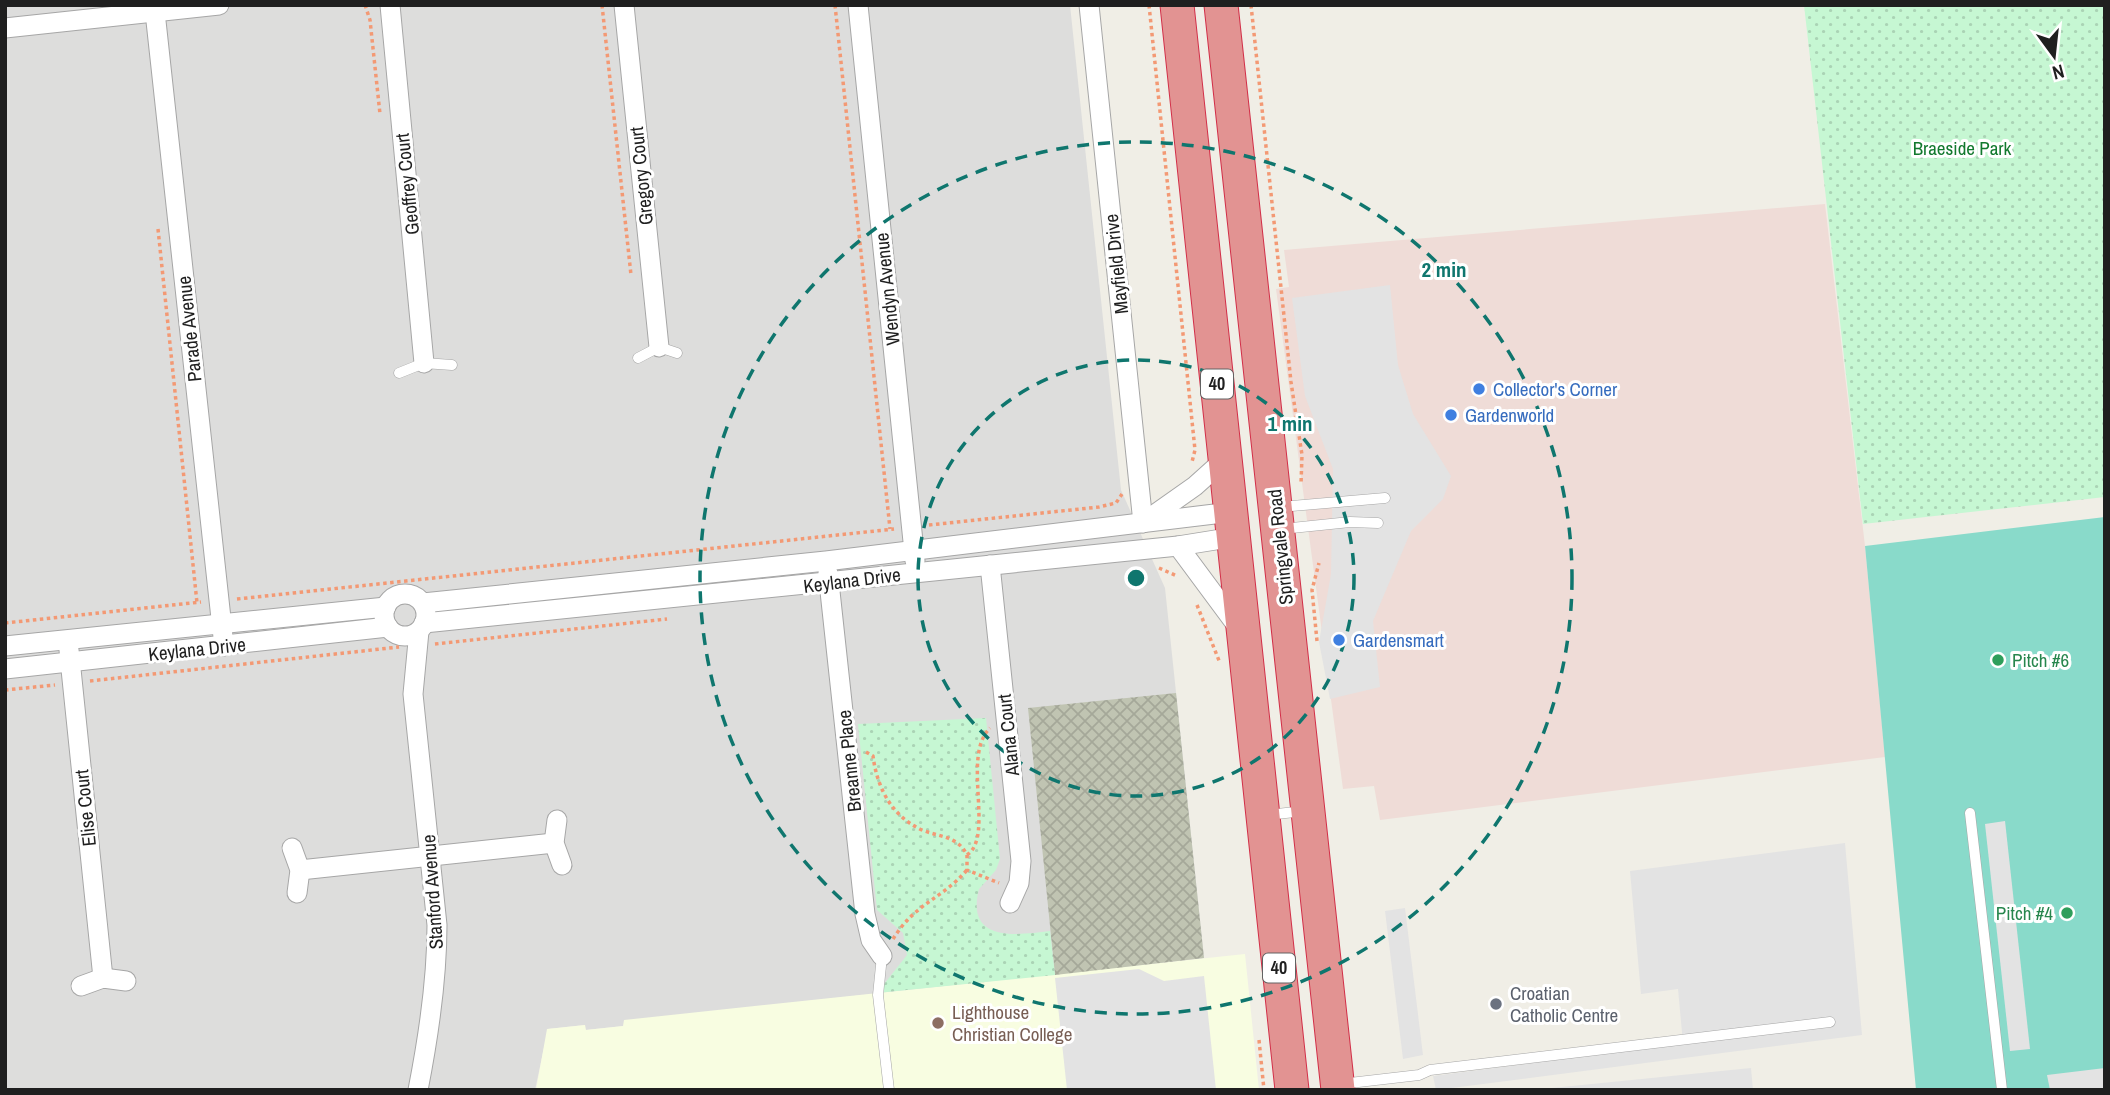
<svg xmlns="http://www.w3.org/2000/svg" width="2110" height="1095" viewBox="0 0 2110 1095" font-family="'Archivo Narrow',sans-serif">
	<defs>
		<pattern id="construction-cross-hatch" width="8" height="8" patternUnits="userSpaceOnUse" patternTransform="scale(1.75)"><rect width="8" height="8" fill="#c0c4b2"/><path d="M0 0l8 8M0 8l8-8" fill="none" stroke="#a5a899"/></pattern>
		<pattern id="park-dots" width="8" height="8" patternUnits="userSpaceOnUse" patternTransform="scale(1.75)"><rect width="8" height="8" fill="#c6f7d3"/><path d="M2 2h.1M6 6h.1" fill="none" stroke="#aad3b5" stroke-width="1.8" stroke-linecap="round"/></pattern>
	</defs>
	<rect width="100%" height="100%" fill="#f0eee6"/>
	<!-- residential -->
	<polygon fill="#dddddc" points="5,5 1070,5 1121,490 1165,588 1204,958 624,1021 624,1026 585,1030 585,1025 548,1029 535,1090 5,1090"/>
	<!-- commercial -->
	<polygon fill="#efdcd7" points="1825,204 1865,546 1885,757 1380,820 1374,786 1343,789 1276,289 1289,287 1284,250"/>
	<!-- education -->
	<polygon fill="#f8fde1" points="1245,954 1259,1090 536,1090 547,1029 585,1025 586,1030 623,1026 624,1020"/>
	<!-- construction -->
	<polygon fill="url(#construction-cross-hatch)" points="1176,693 1204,958 1055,975 1028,708"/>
	<!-- park -->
	<g fill="url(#park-dots)">
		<polygon points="1804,5 2105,5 2105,497 1863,524"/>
		<path d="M986,718L1000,859L996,870L979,889C965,943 1017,935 1050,931L1055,975L877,993L907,955L903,933L877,910L858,724Z"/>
	</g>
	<!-- pitch -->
	<polygon fill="#89daca" points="2105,517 2105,1090 1916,1090 1865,546"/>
	<!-- parking -->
	<g fill="#e3e3e3">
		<polygon points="1390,285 1398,365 1413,414 1451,476 1443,499 1411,531 1373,621 1380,687 1330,699 1319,642 1331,574 1333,469 1305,396 1292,298"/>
		<polygon points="2005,821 2030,1049 2010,1051 1985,824"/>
		<polygon points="1845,843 1862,1035 1436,1090 1433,1076 1683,1043 1678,989 1641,994 1630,871"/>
		<polygon points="1405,908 1423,1055 1403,1059 1385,911"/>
		<polygon points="1139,969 1164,981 1204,976 1216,1090 1067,1090 1055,978"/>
		<polygon points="1751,1068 1753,1090 1552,1090 1552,1088"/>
		<polygon points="2105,1068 2105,1090 2050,1090 2047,1075"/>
	</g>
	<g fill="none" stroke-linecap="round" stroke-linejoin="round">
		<!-- lane casing -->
		<g stroke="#a6a6a6" stroke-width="11">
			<g id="lane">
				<polyline points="638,358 659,347 677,353"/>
				<polyline points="399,373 424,363 452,365"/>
				<polyline points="1280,507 1385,498"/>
				<polyline points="1282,529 1350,522 1378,523"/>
				<polyline points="1970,813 2002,1090"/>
				<polyline points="1267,815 1304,811"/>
				<polyline points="882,956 878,995 889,1090"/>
				<polyline points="1341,1084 1419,1075 1430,1070 1830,1022"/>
			</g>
		</g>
		<!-- street casing -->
		<g stroke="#a6a6a6" stroke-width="21">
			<g id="street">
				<polyline points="390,5 424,363"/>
				<polyline points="624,5 659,347"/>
				<polyline points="858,5 915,561"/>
				<polyline points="1089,5 1143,523"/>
				<polyline points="155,12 224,646"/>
				<polyline points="5,28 219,5"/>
				<polyline points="1144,522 1195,486 1225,459"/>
				<polyline points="1178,546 1241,631"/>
				<polyline points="990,565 1021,861 1019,883 1010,903"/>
				<polyline points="828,573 865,914 871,940 882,956"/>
				<circle cx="405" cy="615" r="21"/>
				<polyline points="423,603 826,561 1231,512"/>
				<polyline points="424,623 1178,546 1234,537"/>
				<polyline points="5,646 386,607"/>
				<polyline points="69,650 103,978"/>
				<polyline points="5,669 388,627"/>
				<polyline points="557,820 554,843 562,865"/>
				<polyline points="292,848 300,870 297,893"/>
				<polyline points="300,870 554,843"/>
				<polyline points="81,986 103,978 126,981"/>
				<path d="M418,1090C429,1034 437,981 437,925L413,694L419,631"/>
			</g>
		</g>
		<!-- highway casing -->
		<g stroke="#d22f48" stroke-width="35">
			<g id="highway">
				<polyline points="1177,5 1292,1090"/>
				<polyline points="1221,5 1338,1090"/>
			</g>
		</g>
		<!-- path -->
		<g stroke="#f39974" stroke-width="3.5" stroke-dasharray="3.5 3.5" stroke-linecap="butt">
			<polyline points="365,5 370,20 380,114"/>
			<polyline points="602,5 631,275"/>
			<polyline points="835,5 890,529"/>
			<polyline points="1149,5 1195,450 1192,462"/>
			<polyline points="1251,5 1291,382 1302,455 1301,484"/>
			<polyline points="158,229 197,603"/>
			<polyline points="929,525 1099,507 1116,503 1122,494"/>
			<polyline points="1159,568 1177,576"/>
			<polyline points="237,599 894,529"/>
			<polyline points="1197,605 1220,663"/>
			<polyline points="5,623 201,602"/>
			<polyline points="1317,641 1312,590 1319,563"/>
			<polyline points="435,644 667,619"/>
			<polyline points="90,681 399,647"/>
			<polyline points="5,690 55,685"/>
			<path d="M866,752L873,756C877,787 891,816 922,830C939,837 958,836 967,855V870L999,883"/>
			<path d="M967,855C995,836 961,756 990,728"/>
			<path d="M893,939C916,902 941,900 967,870"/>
			<polyline points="1259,1040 1264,1090"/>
		</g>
		<!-- lane -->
		<use href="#lane" stroke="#fff" stroke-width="10"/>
		<!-- street -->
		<use href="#street" stroke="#fff" stroke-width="19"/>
		<!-- highway -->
		<use href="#highway" stroke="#e29392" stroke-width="33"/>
	</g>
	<!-- distance rings -->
	<g fill="none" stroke="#0f766e" stroke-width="3.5" stroke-dasharray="12 9">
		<circle cx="1136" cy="578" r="218"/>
		<circle cx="1136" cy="578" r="436"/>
	</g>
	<!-- markers -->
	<g fill="#3f7fe0" stroke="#fff" stroke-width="2.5">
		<circle cx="1479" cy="389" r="7"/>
		<circle cx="1451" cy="415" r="7"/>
		<circle cx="1339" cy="640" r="7"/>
	</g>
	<g fill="#2e9e5b" stroke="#fff" stroke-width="2.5">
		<circle cx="1998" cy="660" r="7"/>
		<circle cx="2067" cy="913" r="7"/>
	</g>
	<circle fill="#6b7280" stroke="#fff" stroke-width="2.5" cx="1496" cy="1004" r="7"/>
	<circle fill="#8d6e63" stroke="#fff" stroke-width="2.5" cx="938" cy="1023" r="7"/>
	<g text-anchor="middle" stroke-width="6" stroke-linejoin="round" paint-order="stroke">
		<!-- shield labels -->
		<g fill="#fff" stroke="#626262" stroke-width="2">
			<rect x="1201" y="369.5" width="32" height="29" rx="5"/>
			<rect x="1263" y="953.5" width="32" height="29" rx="5"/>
		</g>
		<g font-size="18" font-weight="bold" fill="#1f1f1f">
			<text x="1217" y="390">40</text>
			<text x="1279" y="974">40</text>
		</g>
		<!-- park labels -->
		<g font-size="19" fill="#12792e" stroke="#fff">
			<text x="1962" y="155">Braeside Park</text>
		</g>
		<!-- street labels -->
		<g font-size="19" fill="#1f1f1f" stroke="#fff">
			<text transform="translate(641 176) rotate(-96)" y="7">Gregory Court</text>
			<text transform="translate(407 184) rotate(-96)" y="7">Geoffrey Court</text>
			<text transform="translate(1116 264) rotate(-96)" y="7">Mayfield Drive</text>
			<text transform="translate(887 289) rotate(-96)" y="7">Wendyn Avenue</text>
			<text transform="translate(189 329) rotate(-96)" y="7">Parade Avenue</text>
			<text transform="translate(1280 547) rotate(-96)" y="7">Springvale Road</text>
			<text transform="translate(852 580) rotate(-7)" y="7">Keylana Drive</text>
			<text transform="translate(197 649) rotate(-6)" y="7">Keylana Drive</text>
			<text transform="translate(1008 735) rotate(-96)" y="7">Alana Court</text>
			<text transform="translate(849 761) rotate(-96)" y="7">Breanne Place</text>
			<text transform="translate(85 808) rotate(-96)" y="7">Elise Court</text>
			<text transform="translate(432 892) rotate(-94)" y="7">Stanford Avenue</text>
		</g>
		<!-- shop labels -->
		<g font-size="19" fill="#366cbe" stroke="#fff" text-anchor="start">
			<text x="1493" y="396">Collector's Corner</text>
			<text x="1465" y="422">Gardenworld</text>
			<text x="1353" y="647">Gardensmart</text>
		</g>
		<!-- leisure labels -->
		<g font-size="19" fill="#27864d" stroke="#fff" text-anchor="start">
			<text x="2012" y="667">Pitch #6</text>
			<text x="2053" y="920" text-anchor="end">Pitch #4</text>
		</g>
		<!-- worship labels -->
		<g font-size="19" fill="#5b616d" stroke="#fff" text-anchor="start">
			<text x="1510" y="1000">Croatian<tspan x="1510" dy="22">Catholic Centre</tspan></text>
		</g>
		<!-- education labels -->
		<g font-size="19" fill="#785e54" stroke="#fff" text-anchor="start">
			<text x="952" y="1019">Lighthouse<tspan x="952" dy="22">Christian College</tspan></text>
		</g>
	</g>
	<circle cx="1136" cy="578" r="10" fill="#0f766e" stroke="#fff" stroke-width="3.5"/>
	<g font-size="21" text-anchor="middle" font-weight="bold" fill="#0f766e" stroke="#fff" stroke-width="6" stroke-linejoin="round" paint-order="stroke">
		<text x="1444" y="277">2 min</text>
		<text x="1290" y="431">1 min</text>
	</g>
	<!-- border -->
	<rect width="2110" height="1095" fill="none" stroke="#1f1f1f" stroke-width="14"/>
	<!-- north arrow -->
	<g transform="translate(2054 56) rotate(165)" stroke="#ffffff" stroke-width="5" paint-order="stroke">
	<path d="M0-5L12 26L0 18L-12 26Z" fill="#1f1f1f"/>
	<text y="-10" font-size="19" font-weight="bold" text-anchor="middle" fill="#1f1f1f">N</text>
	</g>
</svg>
